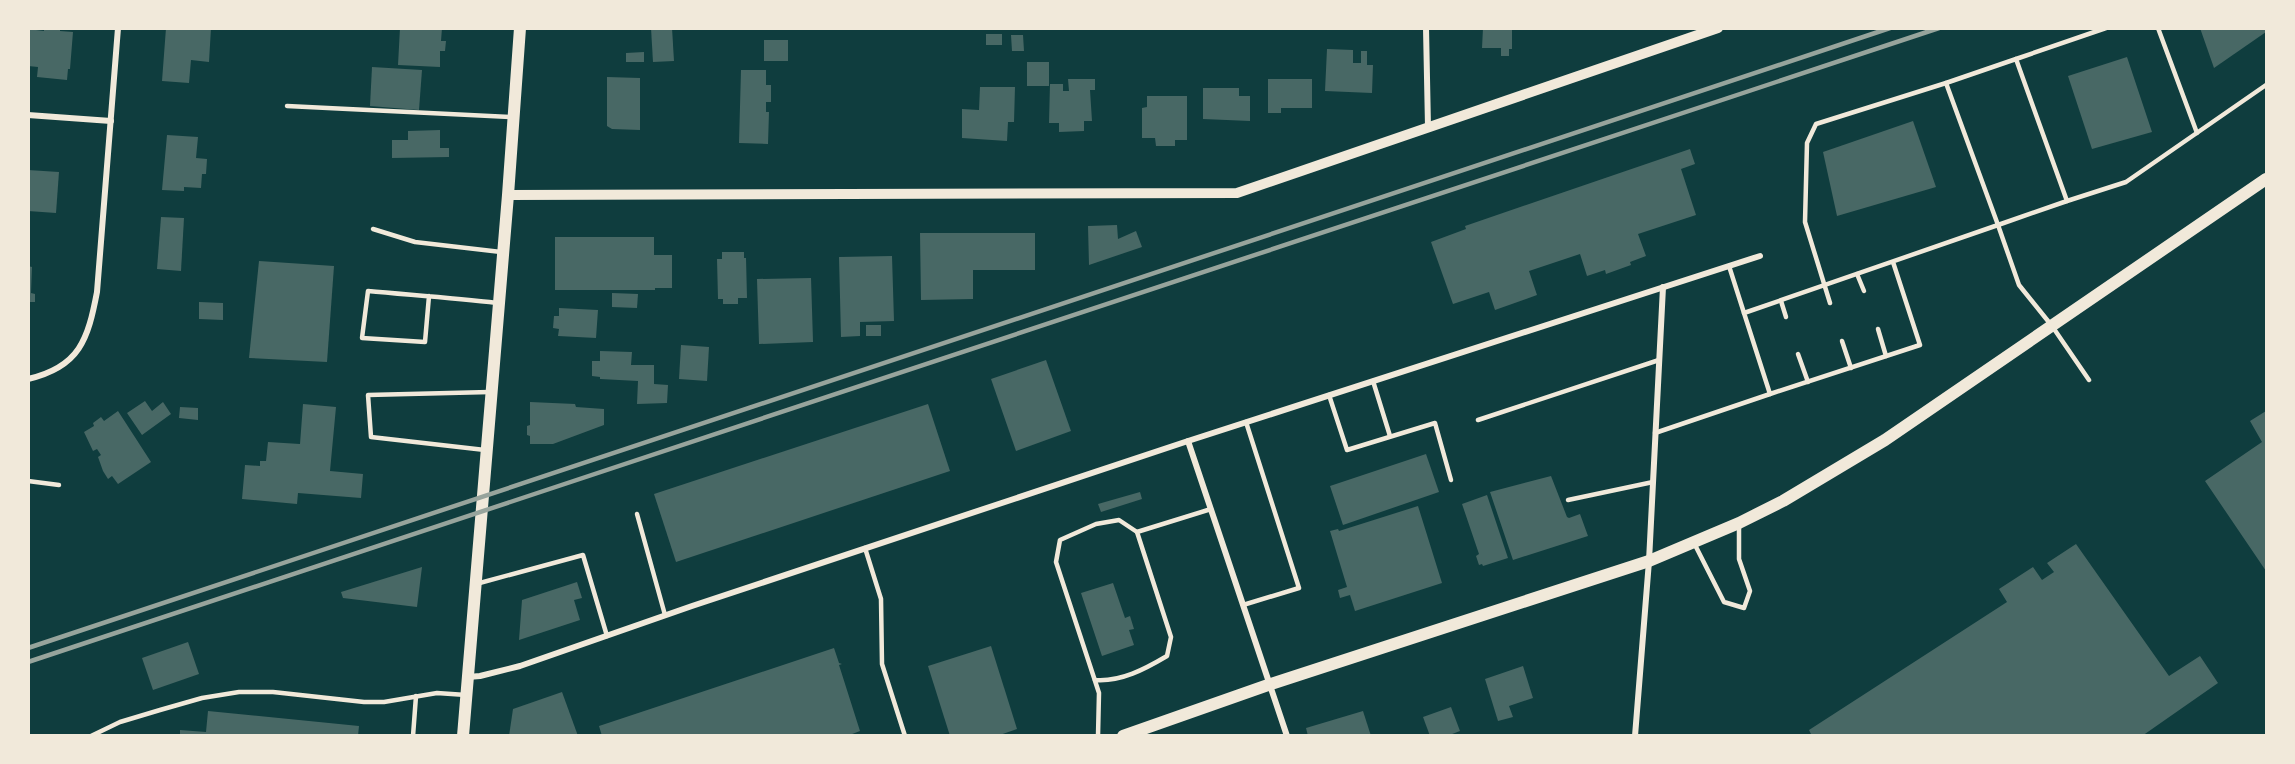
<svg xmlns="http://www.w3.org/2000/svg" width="2295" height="764" viewBox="0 0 2295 764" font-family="Ubuntu,sans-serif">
	<rect width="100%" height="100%" fill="#0f3d3e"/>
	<!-- building -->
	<g fill="#486865">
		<polygon points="44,28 60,28 60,31 73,32 70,69 68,69 67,80 37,77 38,67 28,66 28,29 44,31"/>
		<polygon points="166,28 211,28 209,62 191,60 189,83 162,81"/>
		<polygon points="400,28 442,28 441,41 446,41 445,51 440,51 440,67 398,65"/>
		<polygon points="651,28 672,28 674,61 653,62"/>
		<polygon points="1483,28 1512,28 1512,49 1509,49 1509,56 1501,56 1501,48 1482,48"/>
		<polygon points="2200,28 2266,28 2266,32 2214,68"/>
		<rect x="986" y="34" width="16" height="11"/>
		<polygon points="1011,35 1023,35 1024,51 1012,51"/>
		<rect x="764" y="40" width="24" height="21"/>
		<polygon points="1327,49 1353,50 1353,63 1361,63 1361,51 1367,51 1367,65 1373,65 1372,93 1325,91"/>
		<polygon points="644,52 644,62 626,62 626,53"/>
		<polygon points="2127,57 2152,132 2092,149 2068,76"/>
		<rect x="1027" y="62" width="22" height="24"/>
		<polygon points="372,67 422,70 419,110 370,106"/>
		<polygon points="741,70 766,70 766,85 771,85 771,102 766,102 766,112 769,112 768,144 739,143"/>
		<polygon points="607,77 640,78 640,130 612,129 607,126"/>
		<polygon points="1068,79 1095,79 1095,90 1090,90 1092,121 1084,121 1084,131 1059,132 1059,123 1049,123 1050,84 1063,84 1063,91 1069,91"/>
		<polygon points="1268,79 1312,79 1312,108 1281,108 1281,113 1268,113"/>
		<polygon points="980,87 1015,87 1014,122 1008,122 1007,141 962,138 962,109 979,110"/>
		<polygon points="1203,88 1239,88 1239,96 1250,96 1250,121 1203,119"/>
		<polygon points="1147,96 1187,96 1187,140 1175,140 1175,146 1156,146 1155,138 1142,138 1142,108 1147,107"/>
		<polygon points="1913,121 1936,187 1837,216 1823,152"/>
		<polygon points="440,130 440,148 449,148 449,157 392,158 392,140 408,140 408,131"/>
		<polygon points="167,135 198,137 196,158 207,159 206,174 202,174 201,188 184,187 184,191 162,190"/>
		<polygon points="1690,149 1695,164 1681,169 1696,215 1638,234 1646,256 1630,262 1631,265 1606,274 1605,270 1587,276 1580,254 1529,271 1537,295 1495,310 1489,292 1453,304 1431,242 1466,229 1465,226"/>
		<polygon points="28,170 59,172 56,213 28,211"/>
		<polygon points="161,217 184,218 181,271 157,269"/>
		<polygon points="1117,225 1118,239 1136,231 1142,247 1089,265 1088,226"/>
		<polygon points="920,233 1035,233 1035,270 973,270 973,299 921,300"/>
		<polygon points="555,237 654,237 654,255 672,255 672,288 655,288 655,290 555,290"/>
		<polygon points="722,252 744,252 744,258 746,258 747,298 738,298 738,304 723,304 723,299 718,299 717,259 722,259"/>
		<polygon points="892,256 894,321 860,322 860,336 841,337 839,257"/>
		<polygon points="259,261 334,266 327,362 249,358"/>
		<polygon points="28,266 32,267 31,293 35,294 35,302 28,302"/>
		<polygon points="811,278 813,342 759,344 757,279"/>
		<polygon points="612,293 638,294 637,308 612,307"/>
		<polygon points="199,302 223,303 223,320 199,319"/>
		<polygon points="559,308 598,310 596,338 558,336 559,329 553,328 554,316 559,316"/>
		<rect x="866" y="325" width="15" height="11"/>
		<polygon points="681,345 709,347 707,381 679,379"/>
		<polygon points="600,351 632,352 631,365 654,365 654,384 668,385 667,403 637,404 638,381 600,379 600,377 592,376 592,361 600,361"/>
		<polygon points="1046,360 1071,431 1016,451 991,379"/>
		<polygon points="145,401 152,411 163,402 171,414 142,435 127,413"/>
		<polygon points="530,402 575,404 576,407 604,409 604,425 553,444 530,444 530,436 527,435 527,426 530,425"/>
		<polygon points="303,404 336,407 330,471 363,474 361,498 298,493 297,504 242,499 245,465 260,466 260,461 266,461 268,442 300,444"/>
		<polygon points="928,404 950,471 676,562 654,494"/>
		<polygon points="180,407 198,408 198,420 179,418"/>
		<polygon points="118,411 151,462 118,484 112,476 108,479 103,471 98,457 101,455 97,449 93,451 84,432 94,426 93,423 101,417 104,421"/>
		<polygon points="2266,411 2266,571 2205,481 2262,442 2250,421"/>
		<polygon points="1426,454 1439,492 1343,525 1330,486"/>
		<polygon points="1551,476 1567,517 1569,518 1580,514 1588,536 1513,560 1490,492"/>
		<polygon points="1140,492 1142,499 1101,512 1098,504"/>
		<polygon points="1487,495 1508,558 1483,566 1482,564 1479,565 1476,556 1479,554 1462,504"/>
		<polygon points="1418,506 1442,583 1355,611 1350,595 1340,598 1338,590 1347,587 1330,531 1338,529 1339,531"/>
		<polygon points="2076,544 2169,676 2200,656 2218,683 2142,736 1812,736 1809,730 2007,602 1999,589 2033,567 2042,580 2054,572 2047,563"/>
		<polygon points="422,567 417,607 343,598 341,592"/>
		<polygon points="577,582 582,598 574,600 580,620 519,640 522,600"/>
		<polygon points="1113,583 1125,618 1130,616 1134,629 1129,630 1134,645 1102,656 1081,593"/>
		<polygon points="188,642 199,674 153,690 142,658"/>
		<polygon points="991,646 1017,729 997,736 950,736 928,666"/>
		<polygon points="834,648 839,663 842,664 839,665 860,731 847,736 602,736 599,726"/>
		<polygon points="1523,666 1533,698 1509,706 1513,717 1498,721 1485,679"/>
		<polygon points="562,692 578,736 509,736 513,709"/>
		<polygon points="1451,707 1460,731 1447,736 1430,736 1423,717"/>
		<polygon points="208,711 359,726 358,736 180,736 180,730 206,732"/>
		<polygon points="1363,711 1371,736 1308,736 1306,728"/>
	</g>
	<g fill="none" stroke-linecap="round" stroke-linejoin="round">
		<!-- service -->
		<g stroke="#f1e9da" stroke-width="4.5">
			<polyline points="2158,28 2197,133"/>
			<polyline points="2016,59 2106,28"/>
			<polyline points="287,106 512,117"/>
			<polyline points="2067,201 2126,182 2266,85"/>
			<polyline points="373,229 415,242 501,252"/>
			<polyline points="1893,262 1920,345 1770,394 1744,313 1998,225 1946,83 2016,59 2067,201 1998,225 2019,285 2052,326 2089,380"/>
			<polyline points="1729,266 1744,313"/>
			<polyline points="1857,274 1864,291"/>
			<path d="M429,296L425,342L362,338L368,291C411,295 454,298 497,303"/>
			<polyline points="1781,301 1786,317"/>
			<polyline points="1830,303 1805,222 1807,143 1816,124 1946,83"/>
			<polyline points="1878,329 1886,356"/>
			<polyline points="1842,341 1851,368"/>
			<polyline points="1798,354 1808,382"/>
			<polyline points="1373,381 1390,436"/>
			<polyline points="1329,395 1347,450 1435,423 1451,480"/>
			<polyline points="1478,420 1659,360"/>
			<polyline points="1655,433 1770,394"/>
			<polyline points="485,450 371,437 368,395 490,392"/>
			<polyline points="28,481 59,485"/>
			<polyline points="1568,500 1653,482"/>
			<polyline points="637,514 665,615"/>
			<polyline points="1694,543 1724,602 1744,608 1750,591 1739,559 1739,526"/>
			<polyline points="865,548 881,599 882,664 905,736"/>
			<polyline points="476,584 583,555 607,636"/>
			<polyline points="1243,605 1299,588 1246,422"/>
			<path d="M1095,680C1121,682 1145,669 1167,656L1171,637L1137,532L1211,509"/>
			<polyline points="91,736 120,722 160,710 202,698 239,692 273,692 364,702 384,702 437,693 466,695"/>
			<polyline points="413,736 416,696"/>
			<polyline points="1098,736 1099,693 1056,562 1060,540 1096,524 1119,520 1137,532"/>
		</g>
		<!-- minor -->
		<g stroke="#f1e9da" stroke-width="6">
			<polyline points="1426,28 1428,127"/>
			<polyline points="28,115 111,121"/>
			<path d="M28,379C80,367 88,339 97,292L118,28"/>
			<polyline points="1188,441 1287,736"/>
			<polyline points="468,677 480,676 520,666 692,606 1188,441 1760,256"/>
			<polyline points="1635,736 1649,561 1663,287"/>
		</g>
		<!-- tertiary -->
		<polyline stroke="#f1e9da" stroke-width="10" points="508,195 1237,193 1718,28"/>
		<!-- secondary -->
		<g stroke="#f1e9da" stroke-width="12">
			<polyline points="463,736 508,195 520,28"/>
			<polyline points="1123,736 1271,684 1649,561 1739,523 1783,501 1885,440 2266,179"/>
		</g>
		<!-- rail -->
		<g stroke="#97a49c" stroke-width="4.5">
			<polyline points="28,648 1890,28"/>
			<polyline points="28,662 1939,28"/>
		</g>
	</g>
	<!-- border -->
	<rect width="2295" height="764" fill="none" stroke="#f1e9da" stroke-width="60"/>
</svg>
